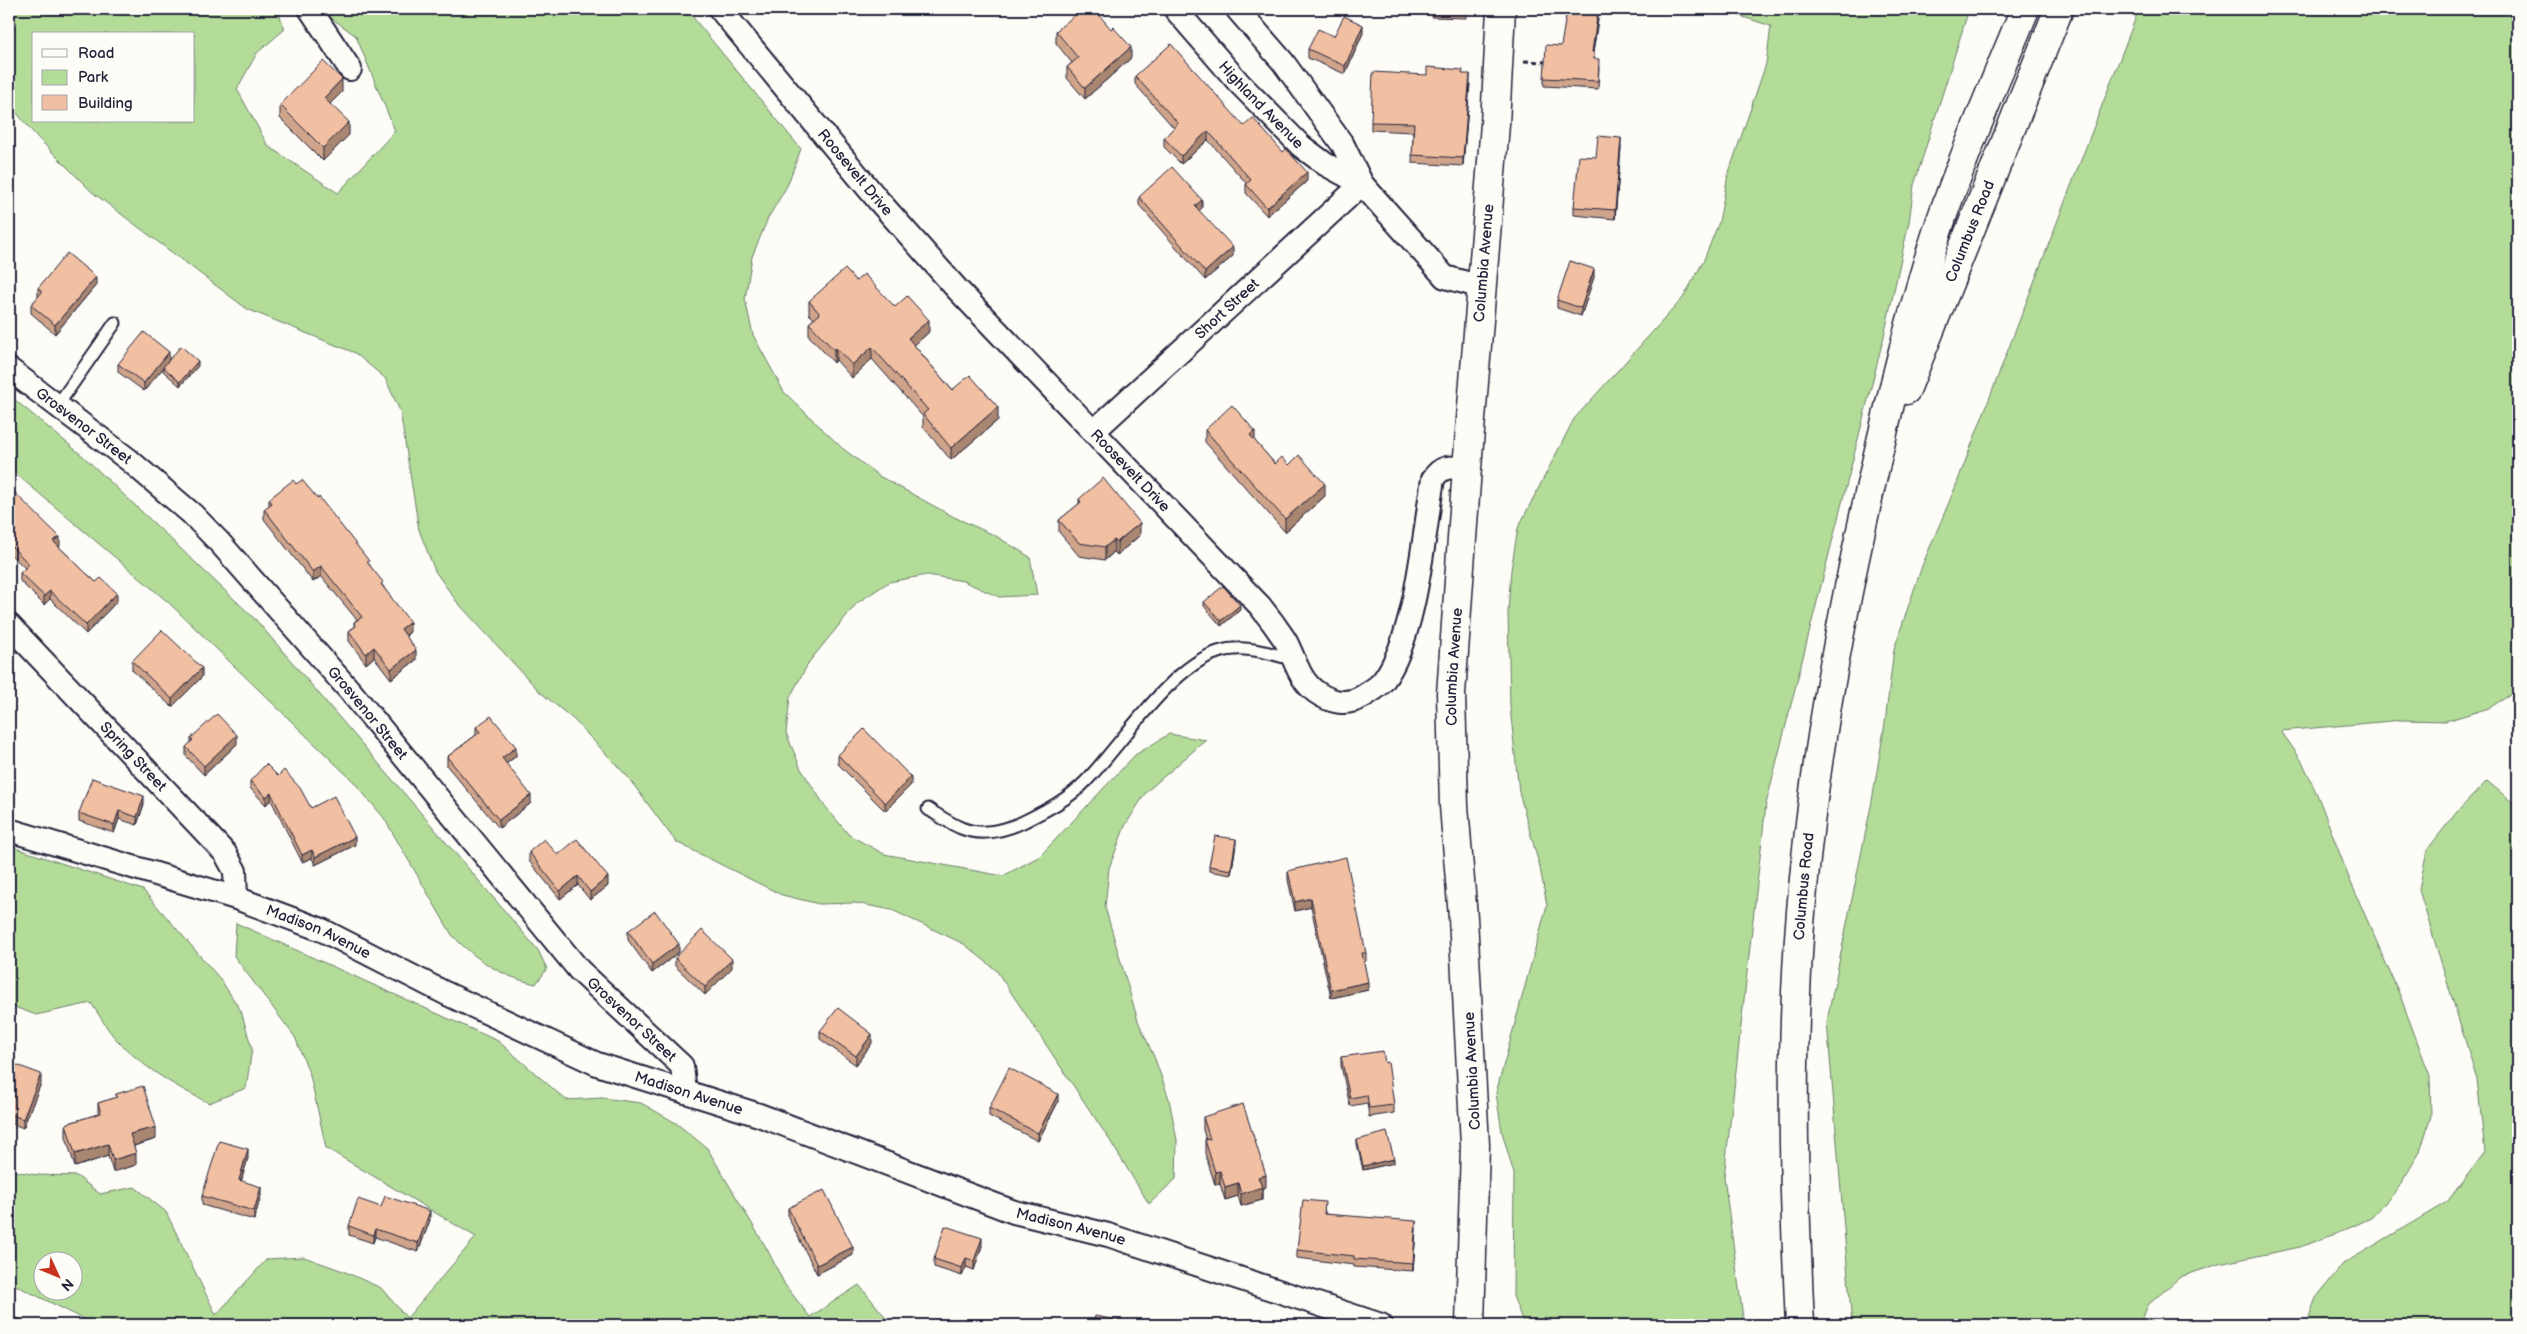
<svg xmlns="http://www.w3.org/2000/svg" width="2527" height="1334" viewBox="0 0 2527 1334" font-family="'Balsamiq Sans',sans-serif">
	<rect width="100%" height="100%" fill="#fdfcf7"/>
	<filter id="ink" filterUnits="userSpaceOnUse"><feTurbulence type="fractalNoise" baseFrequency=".02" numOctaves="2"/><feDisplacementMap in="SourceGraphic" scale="10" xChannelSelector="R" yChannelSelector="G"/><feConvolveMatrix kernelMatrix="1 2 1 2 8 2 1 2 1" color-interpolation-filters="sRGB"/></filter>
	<g filter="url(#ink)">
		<!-- green -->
		<g fill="#b4dc99" stroke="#6b7f6a" fill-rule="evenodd">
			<path d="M9,9H277L285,29L257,53L237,89L268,146L338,193L395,131L356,36L326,14L324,9H686L801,149L787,186L768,218L752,257L745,299L753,335L784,392L842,448L879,476L954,517L996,536L1030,557L1037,595L999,597L963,581L927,575L889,582L857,603L809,662L790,697L786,733L801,769L825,806L849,835L884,854L1003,876L1040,856L1135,755L1169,734L1206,740L1146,792L1125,826L1109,868L1105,907L1138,1021L1155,1059L1169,1099L1177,1140L1176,1179L1149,1204L1109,1139L996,970L964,944L892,910L855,903L819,904L782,895L676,842L627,776L573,719L540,692L457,602L435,571L419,530L400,411L385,378L355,353L247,309L92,192L38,138L9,104ZM34,34H194V121H34Z"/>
			<polygon points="1733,9 1969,9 1914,185 1909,222 1884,336 1766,804 1724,1177 1744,1325 1524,1325 1513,1296 1514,1174 1502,1132 1496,1093 1547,905 1540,868 1519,792 1510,707 1508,612 1511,570 1518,528 1574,419 1683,298 1703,262 1719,222 1728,175 1766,64 1771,26 1737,15"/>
			<polygon points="2139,9 2518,9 2518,690 2489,708 2446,721 2402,720 2281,731 2302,761 2319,799 2349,878 2401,998 2430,1076 2431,1116 2420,1152 2397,1190 2371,1218 2336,1234 2300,1247 2219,1264 2180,1277 2148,1305 2140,1325 1852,1325 1827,1021 1872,801 1885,723 1894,649 1922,566 1955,488"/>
			<path d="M9,395L84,457L256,620L538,950L547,969L536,984C502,977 476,960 452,935L384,818L353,781L168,602L9,468Z"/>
			<polygon points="2487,781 2518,807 2518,1325 2306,1325 2316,1298 2343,1264 2447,1202 2485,1152 2477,1079 2419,890 2427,850 2456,813"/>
			<path d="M9,846L143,890L221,980L241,1011L252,1049L246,1088L209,1103C174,1086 142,1067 115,1038C106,1028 99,1014 91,1003L36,1015L9,1005Z"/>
			<path d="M236,923L498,1041L566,1100L603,1098L641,1103L676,1123L707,1148L767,1249L785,1285L810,1317L859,1285L892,1325H96L9,1282V1170L37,1175L77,1176L100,1194L135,1187L166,1212L216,1315L267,1259L304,1257L343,1271L381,1288L407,1318L476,1237L326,1148L310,1075L295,1037L234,956ZM42,1262H72V1292H42Z"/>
		</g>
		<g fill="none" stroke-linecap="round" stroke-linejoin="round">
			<!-- service casing -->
			<g stroke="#22223b" stroke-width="15">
				<g id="service">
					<polyline points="57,406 115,323"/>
					<path d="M928,809C938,815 949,823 961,828C981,836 1004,831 1023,822C1045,811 1069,799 1086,781C1121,745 1170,667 1218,652C1243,644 1268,653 1292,659"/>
				</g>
			</g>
			<!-- minor casing -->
			<g stroke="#22223b" stroke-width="26">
				<g id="minor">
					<polyline points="310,9 350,69"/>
					<path id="s1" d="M720,9L878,200L957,289L1260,606C1269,617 1277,628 1285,640C1295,658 1298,679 1316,692C1330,702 1346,706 1362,697C1369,692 1378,688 1383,681C1416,638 1424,533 1433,479C1442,465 1451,467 1467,468"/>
					<path id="s2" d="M1175,9L1239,83L1301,146L1325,164L1362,184"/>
					<polyline points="1237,9 1283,62 1343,145 1362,184 1445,277 1482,287"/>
					<path id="s3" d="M9,369L129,460L192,514L220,543L351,692L579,970L682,1066L685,1092"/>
					<path id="s4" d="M1093,432L1362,184"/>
					<path id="s5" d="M9,625L225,853L235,871L236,898"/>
					<path id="s6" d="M9,830L236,898L322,930L445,993L597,1064L759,1115L1014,1212L1108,1235L1381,1325"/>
				</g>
			</g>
			<!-- tertiary casing -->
			<g stroke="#22223b" stroke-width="31">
				<g id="tertiary">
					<path id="s7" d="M1470,1325L1475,1145L1463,918L1454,806L1451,694L1467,468L1495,124L1501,9"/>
				</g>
			</g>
			<!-- secondary casing -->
			<g stroke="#22223b" stroke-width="31">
				<g id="secondary">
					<path id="s8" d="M1906,390L2059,9"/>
					<path id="s9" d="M1800,1325C1795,1215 1791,1104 1796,993C1803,821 1833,652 1871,485C1891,397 1912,308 1940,223C1965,150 1996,80 2025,9"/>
				</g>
			</g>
			<!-- path -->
			<polyline stroke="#22223b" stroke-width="3" stroke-dasharray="5 4" stroke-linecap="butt" points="1524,61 1545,62"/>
			<!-- service -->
			<use href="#service" stroke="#fdfcf7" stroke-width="11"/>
			<!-- minor -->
			<use href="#minor" stroke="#fdfcf7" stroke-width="22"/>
			<!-- tertiary -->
			<use href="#tertiary" stroke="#fdfcf7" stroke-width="28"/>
			<!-- secondary -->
			<use href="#secondary" stroke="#fdfcf7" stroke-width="28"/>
		</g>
		<!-- wall -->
		<g fill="#cfa48b" stroke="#22223b">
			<polygon points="1432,9 1466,9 1466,18 1432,17"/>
			<polygon points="1592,10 1598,19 1593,52 1594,59 1599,67 1598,89 1544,86 1544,78 1561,46"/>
			<polygon points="1056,31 1131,58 1085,99 1067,78 1067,67 1072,63 1056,43"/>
			<polygon points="1363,33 1345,74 1308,58 1308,49 1334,36"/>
			<polygon points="1463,74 1470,83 1463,166 1412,163 1413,132 1371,130 1371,122 1427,75"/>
			<polygon points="1135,76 1244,126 1307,181 1267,216 1246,193 1246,184 1247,184 1208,140 1181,164 1164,147 1164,138 1174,128 1135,84"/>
			<polygon points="342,92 330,104 349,135 323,161 280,118 280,105"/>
			<polygon points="1621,147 1615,219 1574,215 1574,207 1596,157"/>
			<polygon points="1139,197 1202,208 1199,211 1233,256 1205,280 1139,205"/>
			<polygon points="1594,277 1581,316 1557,308 1557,300"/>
			<polygon points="856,281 895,307 929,332 914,345 952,390 998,420 951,460 923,427 923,417 872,359 852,378 836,360 834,363 809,336 809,323 814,319 809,314 809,301"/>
			<polygon points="96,285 55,334 31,313 31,305 38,297 38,288"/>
			<polygon points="169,360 198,366 180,386 163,371 163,368 144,391 118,372 118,364"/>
			<polygon points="1205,430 1255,441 1275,464 1289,465 1325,496 1285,532 1205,442"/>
			<polygon points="296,484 369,564 383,586 410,632 406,636 416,660 391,679 374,657 366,664 349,641 349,631 354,627 354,622 357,620 321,576 313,582 264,519 264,509 269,506 269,499"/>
			<polygon points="9,496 60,546 58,546 86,573 117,601 86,634 50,599 44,605 20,581 20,573 25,568 9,553"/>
			<polygon points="1079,499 1140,535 1117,555 1114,552 1105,560 1079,556 1059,532 1059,520 1079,504"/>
			<polygon points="1204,602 1240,610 1221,626 1204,606"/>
			<polygon points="132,661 202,677 172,707 132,670"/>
			<polygon points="476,727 516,756 506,764 531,803 499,828 447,766 447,757 476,735"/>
			<polygon points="191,738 237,744 204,775 186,756 186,747 191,742"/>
			<polygon points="838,755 911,785 885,811 838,764"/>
			<polygon points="250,781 311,808 355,845 315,865 312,858 302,862 271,800 266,805 250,788"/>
			<polygon points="144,804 137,825 119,819 114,833 79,821 79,813"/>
			<polygon points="1236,844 1231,875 1209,871 1209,866"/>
			<polygon points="529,852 558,855 608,886 590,900 578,885 560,899 529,861"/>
			<polygon points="1288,871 1366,953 1366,961 1364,962 1368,990 1331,998 1311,907 1295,911 1288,880"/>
			<polygon points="628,931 679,952 652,973 628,940"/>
			<polygon points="675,958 732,968 705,995 675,966"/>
			<polygon points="820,1031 872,1043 856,1065 820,1039"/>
			<polygon points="1341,1057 1385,1063 1394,1105 1394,1113 1369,1117 1367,1103 1350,1106 1341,1066"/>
			<polygon points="9,1079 41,1083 23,1128 9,1122"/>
			<polygon points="116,1094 156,1139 134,1146 136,1165 113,1172 108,1156 75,1167 66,1137 66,1124 98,1114 98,1103 116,1098"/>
			<polygon points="1058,1102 1038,1141 989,1116 989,1108"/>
			<polygon points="1203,1117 1266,1187 1262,1189 1262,1200 1241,1206 1238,1196 1225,1200 1220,1184 1215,1185 1205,1153 1205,1140 1206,1140 1203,1130"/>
			<polygon points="1357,1140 1394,1163 1363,1170 1357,1144"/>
			<polygon points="248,1158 241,1181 261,1195 254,1220 202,1205 202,1196"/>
			<polygon points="381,1207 430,1220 418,1252 375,1237 373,1243 349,1235 349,1226"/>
			<polygon points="788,1208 853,1255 817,1274 788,1217"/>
			<polygon points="1325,1211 1325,1214 1416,1229 1413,1271 1354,1267 1354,1265 1297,1258 1297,1250"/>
			<polygon points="982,1246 974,1270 966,1267 962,1276 934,1267 934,1259"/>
		</g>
		<!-- shaded-wall -->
		<g fill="#a98671" stroke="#22223b">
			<polygon points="1598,11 1598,19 1592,60 1592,52"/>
			<polygon points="1363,25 1363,33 1345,74 1345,66"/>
			<polygon points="1131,47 1131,58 1085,99 1085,88"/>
			<polygon points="1470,74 1470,83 1463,166 1463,158"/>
			<polygon points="342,79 342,92 324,110 324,98"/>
			<polygon points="349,122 349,135 323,161 323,148"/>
			<polygon points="1208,131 1208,140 1181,164 1181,156"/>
			<polygon points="1621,138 1621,147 1615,219 1615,210"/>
			<polygon points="1307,172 1307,181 1267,216 1267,208"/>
			<polygon points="1202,200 1202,208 1195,215 1195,206"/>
			<polygon points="1233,247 1233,256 1205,280 1205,272"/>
			<polygon points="1594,269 1594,277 1581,316 1581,308"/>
			<polygon points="96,277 96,285 55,334 55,325"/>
			<polygon points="929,320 929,332 908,351 908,338"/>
			<polygon points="872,347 872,359 852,378 852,365"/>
			<polygon points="836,348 836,360 834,363 834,350"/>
			<polygon points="169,352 169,361 144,391 144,383"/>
			<polygon points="198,361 198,366 180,386 180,382"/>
			<polygon points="998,407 998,420 951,460 951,448"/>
			<polygon points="1255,431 1255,443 1250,435"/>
			<polygon points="1325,484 1325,496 1285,532 1285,519"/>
			<polygon points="1140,523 1140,535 1117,555 1117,542"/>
			<polygon points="60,537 60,546 53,549 53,541"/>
			<polygon points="1114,540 1114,552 1105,560 1105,547"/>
			<polygon points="321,566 321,576 313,582 313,572"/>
			<polygon points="50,591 50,599 44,605 44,596"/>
			<polygon points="117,593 117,601 86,634 86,625"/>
			<polygon points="1240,605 1240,610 1221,626 1221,621"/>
			<polygon points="410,622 410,632 401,639 401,629"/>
			<polygon points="374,647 374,657 366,664 366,654"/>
			<polygon points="416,650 416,660 391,679 391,669"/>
			<polygon points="202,668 202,677 172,707 172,699"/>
			<polygon points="237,735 237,744 204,775 204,766"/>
			<polygon points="516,747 516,756 502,767 502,758"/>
			<polygon points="911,777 911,785 885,811 885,803"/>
			<polygon points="271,793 271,800 266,805 266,797"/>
			<polygon points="531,795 531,803 499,828 499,820"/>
			<polygon points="144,796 144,804 137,825 137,817"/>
			<polygon points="119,811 119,819 114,833 114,825"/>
			<polygon points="355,837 355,845 315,865 315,857"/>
			<polygon points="1236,839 1236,844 1231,875 1231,870"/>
			<polygon points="312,850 312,858 302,862 302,855"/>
			<polygon points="578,876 578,885 560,899 560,891"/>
			<polygon points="608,877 608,886 590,900 590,892"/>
			<polygon points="1311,898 1311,907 1295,911 1295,902"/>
			<polygon points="679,944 679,952 652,973 652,964"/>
			<polygon points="732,959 732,968 705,995 705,987"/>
			<polygon points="1368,982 1368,990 1331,998 1331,990"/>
			<polygon points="872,1034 872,1043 856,1065 856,1056"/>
			<polygon points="41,1074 41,1083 23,1128 23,1119"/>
			<polygon points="1058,1094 1058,1102 1038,1141 1038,1133"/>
			<polygon points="156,1127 156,1139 130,1147 130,1134"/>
			<polygon points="108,1144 108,1156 75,1167 75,1154"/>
			<polygon points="248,1149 248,1158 239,1189 239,1180"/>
			<polygon points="136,1153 136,1165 113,1172 113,1160"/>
			<polygon points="1394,1159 1394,1163 1363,1170 1363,1166"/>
			<polygon points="1220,1171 1220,1184 1215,1185 1215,1172"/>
			<polygon points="1266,1175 1266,1187 1262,1189 1262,1200 1241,1206 1241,1194 1258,1177"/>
			<polygon points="1238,1183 1238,1196 1225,1200 1225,1187"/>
			<polygon points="261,1187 261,1195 254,1220 254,1211"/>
			<polygon points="430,1211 430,1220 418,1252 418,1243"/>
			<polygon points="1416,1221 1416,1229 1413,1271 1413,1263"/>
			<polygon points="375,1229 375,1237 373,1243 373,1235"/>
			<polygon points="982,1238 982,1246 974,1270 974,1261"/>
			<polygon points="853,1247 853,1255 817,1274 817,1265"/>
			<polygon points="966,1258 966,1267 962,1276 962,1268"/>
		</g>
		<!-- building -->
		<g fill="#f1bfa2" stroke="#22223b">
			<polygon points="1082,9 1094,9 1111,29 1113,27 1131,47 1085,88 1067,67 1078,58 1056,31"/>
			<polygon points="1433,9 1466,9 1466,10"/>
			<polygon points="1567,9 1592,9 1591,10 1598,11 1592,52 1594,52 1594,59 1599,59 1598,81 1544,78 1546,45 1561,46"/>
			<polygon points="1344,16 1363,25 1345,66 1308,49 1318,29 1334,36"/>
			<polygon points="1171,44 1244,126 1253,118 1283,152 1286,149 1307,172 1267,208 1246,184 1251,180 1208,131 1181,156 1164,138 1178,123 1135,76"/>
			<polygon points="323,61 342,79 324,98 349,122 323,148 280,105"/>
			<polygon points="1427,67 1463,70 1462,74 1470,74 1463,158 1412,155 1414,123 1371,122 1373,72 1427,75"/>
			<polygon points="1598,136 1621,138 1615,210 1574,207 1579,156 1596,157"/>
			<polygon points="1172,167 1202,200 1195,206 1233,247 1205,272 1139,197"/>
			<polygon points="67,253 96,277 55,325 31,305 42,292 38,288"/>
			<polygon points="1570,261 1594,269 1581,308 1557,300"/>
			<polygon points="845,269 856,281 864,274 895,307 907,296 929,320 908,338 952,390 970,375 998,407 951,448 923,414 928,410 872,347 852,365 836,348 834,350 809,323 820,314 809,301"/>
			<polygon points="144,332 169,352 144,383 118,364"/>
			<polygon points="181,346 198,361 180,382 163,367"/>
			<polygon points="1232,405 1255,431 1250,435 1275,464 1282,457 1289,465 1299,455 1325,484 1285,519 1205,430"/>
			<polygon points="1103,478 1140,523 1117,542 1114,540 1105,547 1079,543 1059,520 1081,502 1079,499"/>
			<polygon points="293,480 296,484 302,480 318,499 319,497 369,561 367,562 383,582 381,584 410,622 401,629 416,650 391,669 374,647 366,654 349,631 356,626 354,622 362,617 321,566 313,572 264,509 272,503 269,499"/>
			<polygon points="13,491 60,537 53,541 86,573 96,582 101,578 117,593 86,625 50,591 44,596 20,573 29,564 9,544 9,496"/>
			<polygon points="1223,586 1240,605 1221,621 1204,602"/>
			<polygon points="162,630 202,668 172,699 132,661"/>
			<polygon points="217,714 237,735 204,766 186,747 193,740 191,738"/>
			<polygon points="491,716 516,747 502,758 531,795 499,820 447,757 480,732 476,727"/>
			<polygon points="864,729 911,777 885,803 838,755"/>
			<polygon points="266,764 278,776 284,770 300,788 311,808 334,796 355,837 315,857 312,850 302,855 271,793 266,797 250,781"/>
			<polygon points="92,778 144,796 137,817 119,811 114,825 79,813"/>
			<polygon points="1215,836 1236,839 1231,870 1209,866"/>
			<polygon points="544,839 558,855 577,839 608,877 590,892 578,876 560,891 529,852"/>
			<polygon points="1346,857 1366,953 1362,953 1368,982 1331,990 1311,898 1295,902 1288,871"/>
			<polygon points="655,911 679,944 652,964 628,931"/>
			<polygon points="702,930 732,959 705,987 675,958"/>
			<polygon points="838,1008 872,1034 856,1056 820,1031"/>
			<polygon points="1383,1051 1385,1063 1388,1062 1394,1105 1369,1108 1367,1095 1350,1098 1341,1057"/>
			<polygon points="14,1064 41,1074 23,1119 9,1114 9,1079"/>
			<polygon points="1009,1068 1058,1094 1038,1133 989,1108"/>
			<polygon points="143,1086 156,1127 130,1134 136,1153 113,1160 108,1144 75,1154 66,1124 101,1113 98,1103 117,1097 116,1094"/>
			<polygon points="1243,1104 1266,1175 1258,1177 1262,1187 1241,1194 1238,1183 1225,1187 1220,1171 1215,1172 1205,1140 1210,1139 1203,1117"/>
			<polygon points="1387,1132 1394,1159 1363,1166 1357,1140"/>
			<polygon points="219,1141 248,1149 239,1180 261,1187 254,1211 202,1196"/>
			<polygon points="824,1190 853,1247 817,1265 788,1208"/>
			<polygon points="385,1196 430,1211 418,1243 375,1229 373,1235 349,1226 358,1199 381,1207"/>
			<polygon points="1303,1200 1325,1202 1324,1214 1416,1221 1413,1263 1354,1259 1354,1256 1297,1250"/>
			<polygon points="945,1226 982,1238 974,1261 966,1258 962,1268 934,1259"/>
			<polygon points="9,1315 33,1325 9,1325"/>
			<polygon points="1095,1316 1138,1324 1138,1325 1093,1325"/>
		</g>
	</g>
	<g text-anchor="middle" stroke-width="4" stroke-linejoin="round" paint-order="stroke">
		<!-- street labels -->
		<g font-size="15" fill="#22223b" stroke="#fdfcf7">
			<text dy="5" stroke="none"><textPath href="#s2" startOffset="129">Highland Avenue</textPath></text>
			<text dy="5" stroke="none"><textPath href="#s1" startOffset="212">Roosevelt Drive</textPath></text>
			<text dy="5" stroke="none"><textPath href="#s8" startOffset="171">Columbus Road</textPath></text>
			<text dy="5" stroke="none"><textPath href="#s7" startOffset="1064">Columbia Avenue</textPath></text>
			<text dy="5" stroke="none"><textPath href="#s4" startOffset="182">Short Street</textPath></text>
			<text dy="5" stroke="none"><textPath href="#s3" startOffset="94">Grosvenor Street</textPath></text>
			<text dy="5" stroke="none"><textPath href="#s1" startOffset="618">Roosevelt Drive</textPath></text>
			<text dy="5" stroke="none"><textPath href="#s7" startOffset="659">Columbia Avenue</textPath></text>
			<text dy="5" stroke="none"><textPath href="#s3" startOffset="499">Grosvenor Street</textPath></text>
			<text dy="5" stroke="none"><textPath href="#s5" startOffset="181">Spring Street</textPath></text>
			<text dy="5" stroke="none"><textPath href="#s9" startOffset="439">Columbus Road</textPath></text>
			<text dy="5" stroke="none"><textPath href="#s6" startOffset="326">Madison Avenue</textPath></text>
			<text dy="5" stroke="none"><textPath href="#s3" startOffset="904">Grosvenor Street</textPath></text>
			<text transform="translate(1472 1071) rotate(-93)" y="5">Columbia Avenue</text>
			<text dy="5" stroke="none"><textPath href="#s6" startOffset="731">Madison Avenue</textPath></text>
			<text dy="5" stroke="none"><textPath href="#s6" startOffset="1136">Madison Avenue</textPath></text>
		</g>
	</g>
	<!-- margin -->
	<rect width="2527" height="1334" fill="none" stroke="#fdfcf7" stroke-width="30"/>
	<rect x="15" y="15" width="2497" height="1304" fill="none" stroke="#22223b" stroke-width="2" filter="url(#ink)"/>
	<!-- legend -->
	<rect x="32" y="32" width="162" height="90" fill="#fdfcf7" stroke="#a5a5ac"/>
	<rect x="42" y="49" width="25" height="8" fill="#fdfcf7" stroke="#a5a5ac"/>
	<text x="78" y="58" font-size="15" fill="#22223b">Road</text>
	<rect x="42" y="70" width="25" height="15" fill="#b4dc99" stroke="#a5a5ac"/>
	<text x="78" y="82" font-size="15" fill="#22223b">Park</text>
	<rect x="42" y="95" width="25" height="15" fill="#f1bfa2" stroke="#a5a5ac"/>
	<text x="78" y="108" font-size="15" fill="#22223b">Building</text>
	<!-- north arrow -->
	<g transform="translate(58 1276) rotate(134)"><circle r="24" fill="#fdfcf7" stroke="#a5a5ac"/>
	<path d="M0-4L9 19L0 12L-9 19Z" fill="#c8321e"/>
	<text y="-8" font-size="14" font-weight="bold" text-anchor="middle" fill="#22223b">N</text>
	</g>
</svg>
